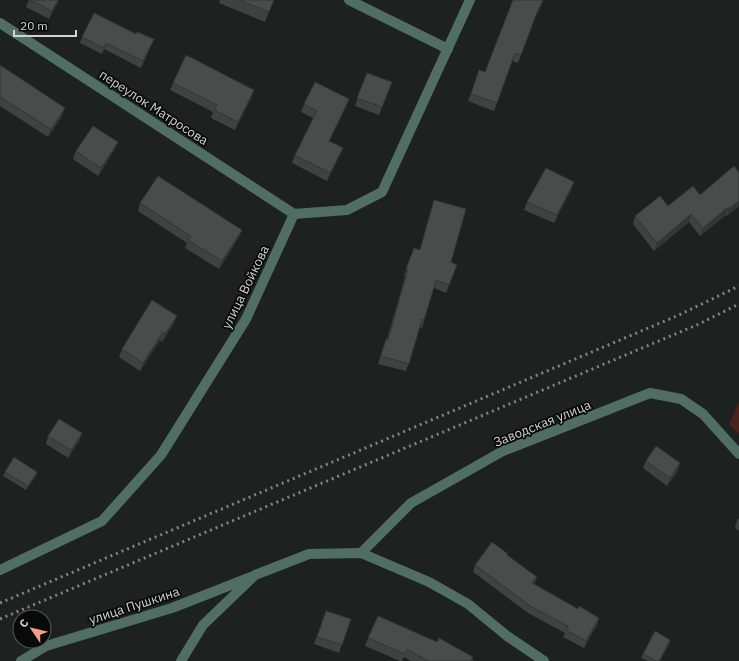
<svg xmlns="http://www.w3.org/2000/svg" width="739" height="661" viewBox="0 0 739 661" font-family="'IBM Plex Sans',sans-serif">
	<rect width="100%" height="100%" fill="#1d2120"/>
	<!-- green -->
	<polygon fill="#4b221a" points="739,402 739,434 729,424"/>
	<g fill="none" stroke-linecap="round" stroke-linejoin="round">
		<!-- minor -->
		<g stroke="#516e65" stroke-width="10">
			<polyline points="349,0 448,49"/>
			<polyline points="0,23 294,214"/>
			<polyline points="294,214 347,210 382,192 470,0"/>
			<polyline points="361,553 411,503 503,451 650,393 681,399 703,414 739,454"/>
			<polyline points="0,570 102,521 161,455 246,319 294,214"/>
			<polyline points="21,661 46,646 172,608 251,577"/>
			<polyline points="181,661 203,625 255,575 309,554 361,553 429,582 468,604 507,636 544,661"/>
		</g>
		<!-- rail -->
		<g stroke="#818483" stroke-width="3" stroke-dasharray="2 4" stroke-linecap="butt">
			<polyline points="0,603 679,315 739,286"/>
			<polyline points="0,619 699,324 739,304"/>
		</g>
	</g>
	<!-- wall -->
	<g fill="#3e4240">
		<polygon points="29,0 59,0 49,19 26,7"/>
		<polygon points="220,0 274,0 265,22 219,3"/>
		<polygon points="543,0 537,15 536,14 518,63 512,61 494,111 468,101 479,70 485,72"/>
		<polygon points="136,34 154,39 151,46 141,68 104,49 102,54 80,43 82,37"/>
		<polygon points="0,65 62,116 48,137 0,106"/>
		<polygon points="367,73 392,82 379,115 355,106"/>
		<polygon points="173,83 254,90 251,98 235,130 211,118 213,112 170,90"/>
		<polygon points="349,99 346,107 329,141 343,148 340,155 327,181 292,163 295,155 313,118 301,112 304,104"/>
		<polygon points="115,149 98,176 73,159 76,151"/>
		<polygon points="739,173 739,206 727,216 726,215 700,236 689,222 654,251 633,224 635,216 668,206 700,195"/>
		<polygon points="574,182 571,190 554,223 524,210 527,202"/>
		<polygon points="434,200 451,262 454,272 446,293 434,288 424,320 422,328 420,327 406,371 378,364 383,347 386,339 387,339 405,277 404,276 414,248 420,250 432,208"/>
		<polygon points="140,203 242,230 239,237 219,269 185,248 187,243 138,211"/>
		<polygon points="174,323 162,342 160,340 140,371 119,357 122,349"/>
		<polygon points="82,433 79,441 68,458 46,444 48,436"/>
		<polygon points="646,461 680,463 678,471 667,486 643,468"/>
		<polygon points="5,472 37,472 36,476 26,490 3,476"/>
		<polygon points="739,518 739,531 735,528 737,520"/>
		<polygon points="508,556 534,584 578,609 599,618 597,625 584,648 563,637 565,633 528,613 473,572 475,565"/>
		<polygon points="326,611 351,619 339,653 314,644"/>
		<polygon points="368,638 472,660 474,661 411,661 404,657 402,661 400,661 365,646"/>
		<polygon points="670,640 669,644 660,661 648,661 641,658 643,654"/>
	</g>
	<!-- shaded-wall -->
	<g fill="#323634">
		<polygon points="58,0 59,0 49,19 52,11"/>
		<polygon points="154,39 151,46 141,68 143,61"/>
		<polygon points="254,90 251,98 235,130 238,122"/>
		<polygon points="349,99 346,107 326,149 329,141"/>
		<polygon points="65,108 62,116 48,137 51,129"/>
		<polygon points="118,142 115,149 98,176 101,168"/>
		<polygon points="343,148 340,155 327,181 330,173"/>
		<polygon points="574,182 571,190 554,223 557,215"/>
		<polygon points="739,201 739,206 727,216 729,209"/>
		<polygon points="728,207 726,215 700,236 703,228"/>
		<polygon points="691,214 689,222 654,251 657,243"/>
		<polygon points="242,230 239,237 219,269 222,261"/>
		<polygon points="177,316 174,323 162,342 165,334"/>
		<polygon points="163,332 160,340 140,371 143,363"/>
		<polygon points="82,433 79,441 68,458 71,450"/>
		<polygon points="680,463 678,471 667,486 670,478"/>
		<polygon points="37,472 36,476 26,490 28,486"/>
		<polygon points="537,577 535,584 530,590 532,583"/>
		<polygon points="599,618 597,625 584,648 586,641"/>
		<polygon points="670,640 669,644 660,661 659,661"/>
	</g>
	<!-- building -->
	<g fill="#484d4b" stroke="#323634">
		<polygon points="30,0 58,0 52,11"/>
		<polygon points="239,0 274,0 269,12"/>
		<polygon points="513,0 543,0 540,7 539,7 521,55 515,53 497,103 471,94 479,70 485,72"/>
		<polygon points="94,13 136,34 137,32 154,39 143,61 106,43 104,48 82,37"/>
		<polygon points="186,55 254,90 238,122 214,110 217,105 173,83"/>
		<polygon points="0,65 65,108 51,129 0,97"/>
		<polygon points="367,73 392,82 382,107 357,98"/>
		<polygon points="315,82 349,99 329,141 343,148 330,173 295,155 317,111 304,104"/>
		<polygon points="93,126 118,142 101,168 76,151"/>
		<polygon points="734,166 739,173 739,201 729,209 728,207 703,228 691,214 657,243 635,216 660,196 668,206 693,186 700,195"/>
		<polygon points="546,168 574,182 557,215 527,202"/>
		<polygon points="158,176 242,230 222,261 188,240 191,236 140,203"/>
		<polygon points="434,200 466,209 451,262 457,265 449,285 436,280 424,320 422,319 409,364 381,356 386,339 388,340 408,269 406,269 414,248 420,250"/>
		<polygon points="152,300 177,316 165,334 163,332 143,363 122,349"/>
		<polygon points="59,419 82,433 71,450 48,436"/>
		<polygon points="656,446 680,463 670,478 646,461"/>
		<polygon points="14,457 37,472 28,486 5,472"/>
		<polygon points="492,542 508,554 507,555 537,577 532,583 578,609 579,606 599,618 586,641 566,630 568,626 530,606 475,565"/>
		<polygon points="326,611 351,619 342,645 317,637"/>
		<polygon points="378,616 437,642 439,638 473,657 471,660 474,661 428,661 407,649 405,654 368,638"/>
		<polygon points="655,631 670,640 659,661 656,661 643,654"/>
	</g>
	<g text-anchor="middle" stroke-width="3.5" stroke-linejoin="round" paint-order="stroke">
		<!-- street labels -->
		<g font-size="13" fill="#d1d4d3" stroke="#080a0a">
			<text transform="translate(154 107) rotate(33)" y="5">переулок Матросова</text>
			<text transform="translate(245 287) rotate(-64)" y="5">улица Войкова</text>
			<text transform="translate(542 423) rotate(-22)" y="5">Заводская улица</text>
			<text transform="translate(134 605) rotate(-18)" y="5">улица Пушкина</text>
		</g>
	</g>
	<!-- north arrow -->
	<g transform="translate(32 629) rotate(305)"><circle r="19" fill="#080a0a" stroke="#585b5a"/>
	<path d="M0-3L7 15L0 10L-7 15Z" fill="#f49e8a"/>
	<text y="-6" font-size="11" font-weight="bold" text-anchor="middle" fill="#d1d4d3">С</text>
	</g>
	<!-- scale -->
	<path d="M14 30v6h62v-6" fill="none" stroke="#d1d4d3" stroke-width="2"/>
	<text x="20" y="30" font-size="12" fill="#d1d4d3" stroke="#080a0a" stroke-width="3" paint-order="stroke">20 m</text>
</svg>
